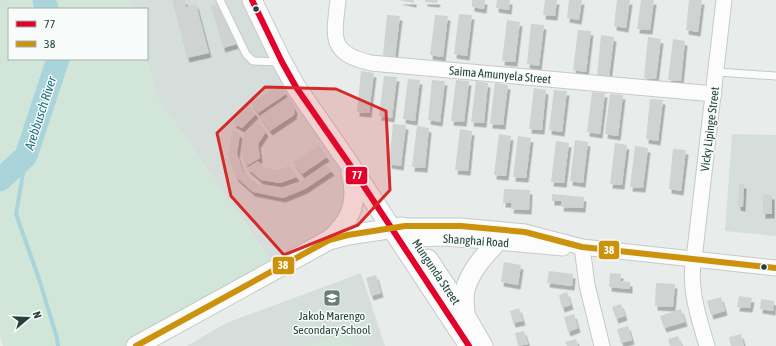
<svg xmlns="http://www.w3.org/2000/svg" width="776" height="346" viewBox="0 0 776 346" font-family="'Asap Condensed',sans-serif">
	<defs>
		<filter id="shadow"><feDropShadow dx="2.5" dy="4.5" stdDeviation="0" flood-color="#0004"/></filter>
	</defs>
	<rect width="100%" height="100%" fill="#e8edeb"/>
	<!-- built -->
	<g fill="#d6dedb">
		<polygon points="130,0 252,0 348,162 347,220 277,270 156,96 146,59 147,59 147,9 133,9"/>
		<polygon points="732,134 776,135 776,236 725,231"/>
		<polygon points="361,273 385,346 187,346 226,323"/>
	</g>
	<!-- green -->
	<g fill="#d1e6d8">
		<polygon points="0,0 41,0 44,9 9,9 9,59 56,59 25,156 0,178"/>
		<polygon points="44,0 130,0 133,9 47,9"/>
		<polygon points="58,59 146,59 156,96 277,270 136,346 3,346 0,337 0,180 26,156"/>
		<polygon points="349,333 353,346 302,346"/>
	</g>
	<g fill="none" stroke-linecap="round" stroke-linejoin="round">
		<!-- stream -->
		<polyline stroke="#a9d4db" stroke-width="4" points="26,156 16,214 39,279 57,338 58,346"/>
		<!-- river -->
		<g stroke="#a9d4db" stroke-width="23">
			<polyline points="44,0 47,9"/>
			<polyline points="0,180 26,156 58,59"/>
		</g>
	</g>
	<!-- building -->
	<g fill="#cfd4d2" filter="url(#shadow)">
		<polygon points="172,0 185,0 186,7 196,4 209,53 187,58"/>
		<polygon points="399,0 414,0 414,3"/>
		<polygon points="425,0 438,0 437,3 425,2"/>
		<polygon points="472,0 485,0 484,9 472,7"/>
		<polygon points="497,0 510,0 509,10 496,8"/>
		<polygon points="545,0 557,0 555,16 543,15"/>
		<polygon points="569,0 582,0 579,20 567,18"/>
		<polygon points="617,0 630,0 626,28 614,26"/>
		<polygon points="641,0 654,0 650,30 637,29"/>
		<polygon points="689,0 702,0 698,32 686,30"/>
		<polygon points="225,2 237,44 223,48 211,6"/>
		<polygon points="459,14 472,15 467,56 454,54"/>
		<polygon points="387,15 400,16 395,57 383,55"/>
		<polygon points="435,15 448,16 443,57 430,55"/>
		<polygon points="507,20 520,22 515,62 502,61"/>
		<polygon points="531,24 544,25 539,66 527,64"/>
		<polygon points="578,30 591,31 586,72 573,70"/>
		<polygon points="601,35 614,37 609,77 597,76"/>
		<polygon points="648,37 661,39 656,79 644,78"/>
		<polygon points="673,39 685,41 681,81 668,80"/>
		<polygon points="361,71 374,73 369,113 357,112"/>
		<polygon points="384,76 397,77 392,118 379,116"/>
		<polygon points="408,79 420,80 415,121 403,119"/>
		<polygon points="432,80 445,81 440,122 428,120"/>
		<polygon points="456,80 469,81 464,122 451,121"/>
		<polygon points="476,81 488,83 484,123 471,122"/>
		<polygon points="495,83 508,85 503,125 490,124"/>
		<polygon points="280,84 286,94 258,113 251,103"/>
		<polygon points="534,88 546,90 542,130 529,129"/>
		<polygon points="554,90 567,91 562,132 549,130"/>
		<polygon points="592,92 605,93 600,134 587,132"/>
		<polygon points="610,94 623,95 618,136 605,134"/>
		<polygon points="288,97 295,109 294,115 270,131 260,116"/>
		<polygon points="650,99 663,100 658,141 646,139"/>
		<polygon points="249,105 256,114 242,128 233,123"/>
		<polygon points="258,121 266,132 258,144 260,158 246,166 241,152 244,135"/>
		<polygon points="393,124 406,125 401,166 389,164"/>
		<polygon points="417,126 429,128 425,168 412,167"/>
		<polygon points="233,129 240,134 237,154 243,171 257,184 278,189 300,182 326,164 332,171 305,189 283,198 253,192 236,177 228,155"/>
		<polygon points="460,129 472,131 468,171 455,170"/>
		<polygon points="499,134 511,136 506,176 494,175"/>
		<polygon points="518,136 531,138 526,178 513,177"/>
		<polygon points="575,140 588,142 583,183 570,181"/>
		<polygon points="556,141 569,143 564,183 551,182"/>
		<polygon points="615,143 627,145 622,185 610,184"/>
		<polygon points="319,145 327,157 302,174 293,162"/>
		<polygon points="635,146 648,148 643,188 630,187"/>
		<polygon points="673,149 686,150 681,191 669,189"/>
		<polygon points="258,161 264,167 278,170 289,166 297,177 280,183 261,180 247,168"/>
		<polygon points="739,184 744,184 743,207 738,206"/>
		<polygon points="504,189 530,190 529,210 511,209 512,203 503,203"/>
		<polygon points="552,194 584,197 583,208 561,207 562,201 552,201"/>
		<rect x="763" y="195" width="9" height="19"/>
		<polygon points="504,262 521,265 518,285 501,282"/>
		<polygon points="549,271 573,274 572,286 547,283"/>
		<polygon points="610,273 621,274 620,281 630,282 630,289 609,287"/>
		<polygon points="376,275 381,293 371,296 366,278"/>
		<polygon points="656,283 675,284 673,307 655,306"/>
		<polygon points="567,292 571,305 562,308 559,295"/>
		<polygon points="739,296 752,298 750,308 737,307"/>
		<polygon points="721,297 725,311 711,315 707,301"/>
		<polygon points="761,299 774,301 773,311 760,309"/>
		<polygon points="621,304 625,316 616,319 612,307"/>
		<polygon points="519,308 523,321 513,323 510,311"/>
		<polygon points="681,309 685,322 664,328 660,316"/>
		<polygon points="574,314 578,328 568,332 564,317"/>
		<polygon points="628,326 632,340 621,343 617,329"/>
		<polygon points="524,331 528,344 518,346 515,333"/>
		<polygon points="741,334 744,346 731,346 729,337"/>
		<polygon points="678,336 682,346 670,346 668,339"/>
		<polygon points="576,339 578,346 567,346 565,342"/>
	</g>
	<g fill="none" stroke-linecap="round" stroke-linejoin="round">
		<!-- service casing -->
		<g stroke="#c5cac8" stroke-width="9">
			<g id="service">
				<polyline points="220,0 246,54 253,61 280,62"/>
				<polyline points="717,72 776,76"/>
			</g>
		</g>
		<!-- minor casing -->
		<g stroke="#c5cac8" stroke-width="17">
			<g id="minor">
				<path d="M338,0C334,37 328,53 371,63L714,94"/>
				<polyline points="405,226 461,226 525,232 582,247 776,268"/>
				<polyline points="414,239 442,238 474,240 563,248"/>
				<polyline points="582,247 587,285 602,346"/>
				<path d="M707,346C699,318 688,288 694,259L724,0"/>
			</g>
		</g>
		<!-- tertiary casing -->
		<g stroke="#c5cac8" stroke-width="21">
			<g id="tertiary">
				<polyline points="252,0 282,62 296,87 348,162 469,346"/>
				<path d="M329,240C351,222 359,201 351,173"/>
				<polyline points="428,259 465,315 483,346"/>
				<path d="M465,315C465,307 463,298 465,290C470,271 484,256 497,242"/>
				<polyline points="136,346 329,240 348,235 402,227"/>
			</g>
		</g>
		<!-- service -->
		<use href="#service" stroke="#fcfcfc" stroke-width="7"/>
		<!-- minor -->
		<use href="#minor" stroke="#fcfcfc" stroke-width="15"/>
		<!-- tertiary -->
		<use href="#tertiary" stroke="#fcfcfc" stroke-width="19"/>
		<!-- bus-1 casing -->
		<g stroke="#f7fbf9" stroke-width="9">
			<polyline id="bus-1" points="252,0 282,62 296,87 348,162 469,346"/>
		</g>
		<!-- bus-2 casing -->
		<g stroke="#f7fbf9" stroke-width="9">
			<polyline id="bus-2" points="136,346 329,240 348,235 405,226 461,226 525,232 582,247 776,268"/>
		</g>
		<!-- bus-1 -->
		<use href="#bus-1" stroke="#e4002b" stroke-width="6"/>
		<!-- bus-2 -->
		<use href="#bus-2" stroke="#cd920c" stroke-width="6"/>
	</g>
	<!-- marked area -->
	<path fill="#d62828" fill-opacity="0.2" stroke="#d62828" stroke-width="3" stroke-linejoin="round" d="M265,87L336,89L386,111L390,190L358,225L284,255L231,196L217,133Z"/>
	<!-- icons -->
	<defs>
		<g id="school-square" transform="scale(0.9)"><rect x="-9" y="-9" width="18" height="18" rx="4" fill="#697e78" stroke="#f7fbf9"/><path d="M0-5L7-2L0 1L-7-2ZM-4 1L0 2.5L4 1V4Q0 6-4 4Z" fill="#fff"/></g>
	</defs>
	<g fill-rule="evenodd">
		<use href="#school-square" x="332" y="298"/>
	</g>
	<!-- markers -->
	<g fill="#24423a" stroke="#f7fbf9" stroke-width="1.5">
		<circle cx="256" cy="9" r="3.5"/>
		<circle cx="764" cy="267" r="3.5"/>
	</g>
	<g text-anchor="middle" stroke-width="3" stroke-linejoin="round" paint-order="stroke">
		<!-- street labels -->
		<g font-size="12" fill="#24423a" stroke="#f7fbf9">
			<text transform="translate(500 75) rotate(5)" y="4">Saima Amunyela Street</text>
			<text transform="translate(710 129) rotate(-83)" y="4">Vicky Lipinge Street</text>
			<text transform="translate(476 241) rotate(4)" y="4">Shanghai Road</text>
			<text transform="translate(436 272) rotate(56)" y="4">Mungunda Street</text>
		</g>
		<!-- poi labels -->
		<g font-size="12" fill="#24423a" stroke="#f7fbf9">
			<text x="332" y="320">Jakob Marengo<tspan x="332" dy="14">Secondary School</tspan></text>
		</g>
		<!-- water labels -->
		<g font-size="13" font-style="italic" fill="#1c6f80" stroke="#f7fbf9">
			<text transform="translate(40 113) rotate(-72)" y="5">Arebbusch River</text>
		</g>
	</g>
	<g stroke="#f7fbf9" stroke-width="1.5">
		<rect x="345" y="166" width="23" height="19" rx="4" fill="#e4002b"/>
		<rect x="598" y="240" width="22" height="20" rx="4" fill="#cd920c"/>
		<rect x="272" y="256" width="23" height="19" rx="4" fill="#cd920c"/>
	</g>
	<g font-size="11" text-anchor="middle" font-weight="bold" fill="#fff">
		<text x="357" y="179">77</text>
		<text x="609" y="254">38</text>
		<text x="283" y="269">38</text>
	</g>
	<!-- legend -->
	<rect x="8" y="8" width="140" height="52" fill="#f7fbf9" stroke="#a3b1ad"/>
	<rect x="16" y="21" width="20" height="6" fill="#e4002b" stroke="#a3b1ad"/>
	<text x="44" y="28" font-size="12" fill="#24423a">77</text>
	<rect x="16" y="41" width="20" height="6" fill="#cd920c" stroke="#a3b1ad"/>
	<text x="44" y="48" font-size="12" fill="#24423a">38</text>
	<!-- north arrow -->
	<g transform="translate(28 318) rotate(71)" stroke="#f7fbf9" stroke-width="3" paint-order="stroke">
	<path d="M0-3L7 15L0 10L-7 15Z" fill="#24423a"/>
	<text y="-6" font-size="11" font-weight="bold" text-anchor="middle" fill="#24423a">N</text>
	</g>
</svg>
